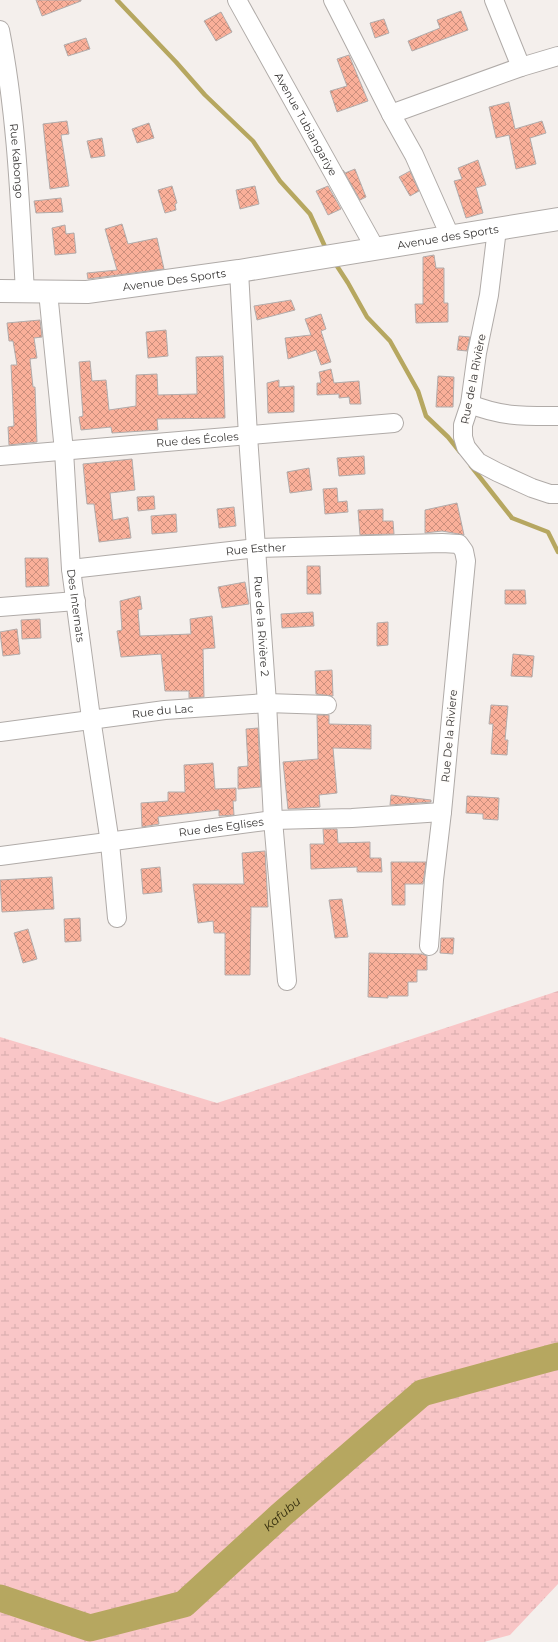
<svg xmlns="http://www.w3.org/2000/svg" width="558" height="1642" viewBox="0 0 558 1642" font-family="Montserrat,sans-serif">
	<defs>
		<pattern id="wetland-marsh" width="20" height="14" patternUnits="userSpaceOnUse"><rect width="20" height="14" fill="#f9c6c7"/><path d="M1 5h8M5 5V1M11 12h8M15 12V8" fill="none" stroke="#d6abab"/></pattern>
		<pattern id="building-cross-hatch" width="8" height="8" patternUnits="userSpaceOnUse"><rect width="8" height="8" fill="#faaf99"/><path d="M0 0l8 8M0 8l8-8" fill="none" stroke="#cb8f7d"/></pattern>
	</defs>
	<rect width="100%" height="100%" fill="#f4efec"/>
	<!-- wetland -->
	<polygon fill="url(#wetland-marsh)" points="558,991 558,1584 510,1635 484,1642 0,1642 0,1037 217,1103"/>
	<g fill="none" stroke-linecap="round" stroke-linejoin="round">
		<!-- stream -->
		<g stroke="#b6a760" stroke-width="4.5">
			<polyline points="117,0 176,62 205,95 253,141 280,181 310,214 327,251"/>
			<polyline points="335,263 348,283 367,317 390,341 418,391 426,416 448,437 460,452"/>
			<polyline points="471,466 512,518 548,532 558,552"/>
		</g>
		<!-- river -->
		<path stroke="#b6a760" stroke-width="27" id="s1" d="M0,1598L90,1628L184,1604L281,1515L422,1393L558,1356"/>
	</g>
	<!-- building -->
	<g fill="url(#building-cross-hatch)" stroke="#b2acab">
		<polygon points="36,0 81,0 81,1 42,16"/>
		<polygon points="461,11 468,30 412,51 408,41 440,28 437,20"/>
		<polygon points="221,12 232,32 216,41 204,21"/>
		<polygon points="384,19 389,33 375,38 370,23"/>
		<polygon points="86,38 90,49 68,56 64,45"/>
		<polygon points="349,55 368,101 337,112 330,91 347,86 337,59"/>
		<polygon points="509,102 515,129 542,121 546,133 530,138 536,164 516,169 509,135 496,138 489,107"/>
		<polygon points="67,121 69,134 61,135 69,186 50,189 43,124"/>
		<polygon points="149,123 154,138 137,143 132,129"/>
		<polygon points="102,138 105,156 91,158 87,141"/>
		<polygon points="478,160 486,185 476,188 483,213 466,218 454,181 462,179 458,168"/>
		<polygon points="355,169 366,197 360,200 343,170 345,173"/>
		<polygon points="410,171 419,191 410,196 399,177"/>
		<polygon points="172,186 177,203 175,204 176,210 165,213 158,190"/>
		<polygon points="255,186 259,204 240,209 236,190"/>
		<polygon points="328,186 341,209 328,215 316,191"/>
		<polygon points="61,198 63,212 36,213 34,201"/>
		<polygon points="122,224 128,244 157,238 164,269 88,279 87,273 117,270 105,229"/>
		<polygon points="65,225 66,234 74,233 76,253 55,255 52,228"/>
		<polygon points="434,255 436,268 444,268 444,303 448,303 448,322 416,323 415,304 423,304 423,257"/>
		<polygon points="291,300 295,310 257,320 254,306"/>
		<polygon points="321,314 326,329 321,331 331,362 321,365 316,350 288,359 285,338 311,335 305,319"/>
		<polygon points="40,320 42,337 34,338 37,358 30,359 33,387 35,387 37,442 9,445 8,427 14,426 11,365 17,365 13,341 9,341 7,323"/>
		<polygon points="166,330 168,356 148,358 146,332"/>
		<polygon points="459,336 470,337 467,351 457,350"/>
		<polygon points="223,356 225,418 157,419 158,430 112,433 111,427 81,430 79,417 83,416 79,362 90,361 92,381 106,380 109,410 136,406 136,375 157,374 158,395 197,394 196,357"/>
		<polygon points="331,369 334,383 359,381 361,404 350,404 349,397 339,398 339,394 317,395 317,383 321,383 319,372"/>
		<polygon points="438,376 454,377 453,407 436,407"/>
		<polygon points="279,380 279,387 294,386 294,412 268,413 267,383"/>
		<polygon points="364,456 365,474 339,476 337,458"/>
		<polygon points="132,459 135,490 110,493 113,520 128,517 131,538 99,542 94,504 87,504 83,464"/>
		<polygon points="309,468 312,490 290,493 287,472"/>
		<polygon points="337,488 338,502 347,501 348,512 325,514 323,489"/>
		<polygon points="154,496 155,509 138,511 137,497"/>
		<polygon points="457,503 464,535 442,531 425,533 425,510"/>
		<polygon points="234,507 236,526 219,528 217,509"/>
		<polygon points="383,509 383,521 393,521 394,534 360,535 358,510"/>
		<polygon points="176,514 177,532 152,534 151,516"/>
		<polygon points="25,558 48,558 49,586 26,587"/>
		<polygon points="307,566 320,566 321,594 307,594"/>
		<polygon points="245,582 249,604 222,608 218,587"/>
		<polygon points="505,590 525,590 526,604 505,604"/>
		<polygon points="140,596 142,609 138,610 140,636 191,634 190,619 212,616 215,648 203,649 204,697 189,698 189,691 165,691 161,654 121,657 117,631 122,630 120,601"/>
		<polygon points="313,612 314,626 282,628 281,614"/>
		<polygon points="40,619 41,638 22,639 21,620"/>
		<polygon points="388,622 388,645 377,646 377,623"/>
		<polygon points="17,629 20,654 3,656 0,632"/>
		<polygon points="513,654 534,656 532,677 511,676"/>
		<polygon points="332,670 333,696 316,694 315,671"/>
		<polygon points="491,705 508,706 505,740 508,740 507,755 491,754 493,724 489,724"/>
		<polygon points="317,715 329,715 329,724 371,725 371,749 333,748 337,793 319,795 320,807 288,809 283,762 318,759"/>
		<polygon points="258,728 261,787 238,789 238,767 248,766 246,729"/>
		<polygon points="213,763 215,789 236,788 236,801 233,801 234,815 219,816 219,810 158,817 159,824 142,827 141,803 168,801 168,792 185,792 184,765"/>
		<polygon points="391,795 431,800 431,802 390,805"/>
		<polygon points="467,796 499,798 498,820 483,819 483,814 466,813"/>
		<polygon points="323,829 337,829 338,843 370,842 370,858 381,858 382,872 357,872 357,867 311,869 310,844 324,844"/>
		<polygon points="265,851 268,907 251,907 250,975 225,975 225,933 214,933 213,921 198,923 193,884 244,884 242,853"/>
		<polygon points="391,862 426,862 423,884 405,884 405,905 392,905"/>
		<polygon points="160,867 162,892 143,894 141,869"/>
		<polygon points="52,877 54,909 2,912 0,880"/>
		<polygon points="342,899 348,937 335,938 329,900"/>
		<polygon points="80,918 81,941 65,942 64,919"/>
		<polygon points="28,929 37,959 23,963 14,933"/>
		<polygon points="441,938 454,938 453,954 440,953"/>
		<polygon points="369,953 422,954 427,956 427,970 417,970 417,982 408,982 408,996 388,996 388,998 368,997"/>
	</g>
	<g fill="none" stroke-linecap="round" stroke-linejoin="round">
		<!-- minor casing -->
		<g stroke="#b0aba8" stroke-width="20">
			<g id="minor">
				<path id="s2" d="M237,0L375,248"/>
				<polyline points="333,0 391,114"/>
				<polyline points="494,0 521,67"/>
				<path id="s3" d="M0,30C17,116 20,205 25,292"/>
				<polyline points="497,229 489,295 477,353 470,404 463,425 463,437 466,447 478,462 497,472 532,488 550,494 558,494"/>
				<polyline points="450,236 414,155 391,114 521,67 558,56"/>
				<path id="s4" d="M239,271L248,436L267,703L273,820L287,981"/>
				<path id="s5" d="M48,292L64,451L71,569L91,718L110,843L117,918"/>
				<path d="M470,404C502,417 524,416 558,416"/>
				<path id="s6" d="M0,456L394,423"/>
				<path id="s7" d="M71,569L257,548L442,543L459,544L464,551L466,561L442,812L434,880L429,946"/>
				<polyline points="0,607 76,601"/>
				<path id="s8" d="M0,732L165,710L267,703L327,705"/>
				<path id="s9" d="M0,856L273,820L352,818L442,812"/>
			</g>
		</g>
		<!-- tertiary casing -->
		<g stroke="#b0aba8" stroke-width="24">
			<g id="tertiary">
				<path id="s10" d="M0,291L87,292L239,271L558,219"/>
			</g>
		</g>
		<!-- minor -->
		<use href="#minor" stroke="#fff" stroke-width="18"/>
		<!-- tertiary -->
		<use href="#tertiary" stroke="#fff" stroke-width="22"/>
	</g>
	<g text-anchor="middle" stroke-width="3" stroke-linejoin="round" paint-order="stroke">
		<!-- street labels -->
		<g font-size="11" fill="#363433" stroke="#fffdfb">
			<text dy="4" stroke="none"><textPath href="#s2" startOffset="142">Avenue Tubiangariye</textPath></text>
			<text dy="4" stroke="none"><textPath href="#s3" startOffset="132">Rue Kabongo</textPath></text>
			<text dy="4" stroke="none"><textPath href="#s10" startOffset="452">Avenue des Sports</textPath></text>
			<text dy="4" stroke="none"><textPath href="#s10" startOffset="175">Avenue Des Sports</textPath></text>
			<text transform="translate(473 379) rotate(-79)" y="4">Rue de la Rivière</text>
			<text dy="4" stroke="none"><textPath href="#s6" startOffset="198">Rue des Écoles</textPath></text>
			<text dy="4" stroke="none"><textPath href="#s7" startOffset="186">Rue Esther</textPath></text>
			<text dy="4" stroke="none"><textPath href="#s5" startOffset="315">Des Internats</textPath></text>
			<text dy="4" stroke="none"><textPath href="#s4" startOffset="356">Rue de la Rivière 2</textPath></text>
			<text dy="4" stroke="none"><textPath href="#s8" startOffset="164">Rue du Lac</textPath></text>
			<text transform="translate(449 736) rotate(-85)" y="4">Rue De la Riviere</text>
			<text dy="4" stroke="none"><textPath href="#s9" startOffset="223">Rue des Eglises</textPath></text>
		</g>
		<!-- water labels -->
		<g font-size="12" font-style="italic" fill="#332c0c" stroke="#fffdfb">
			<text dy="4" stroke="none"><textPath href="#s1" startOffset="325">Kafubu</textPath></text>
		</g>
	</g>
</svg>
